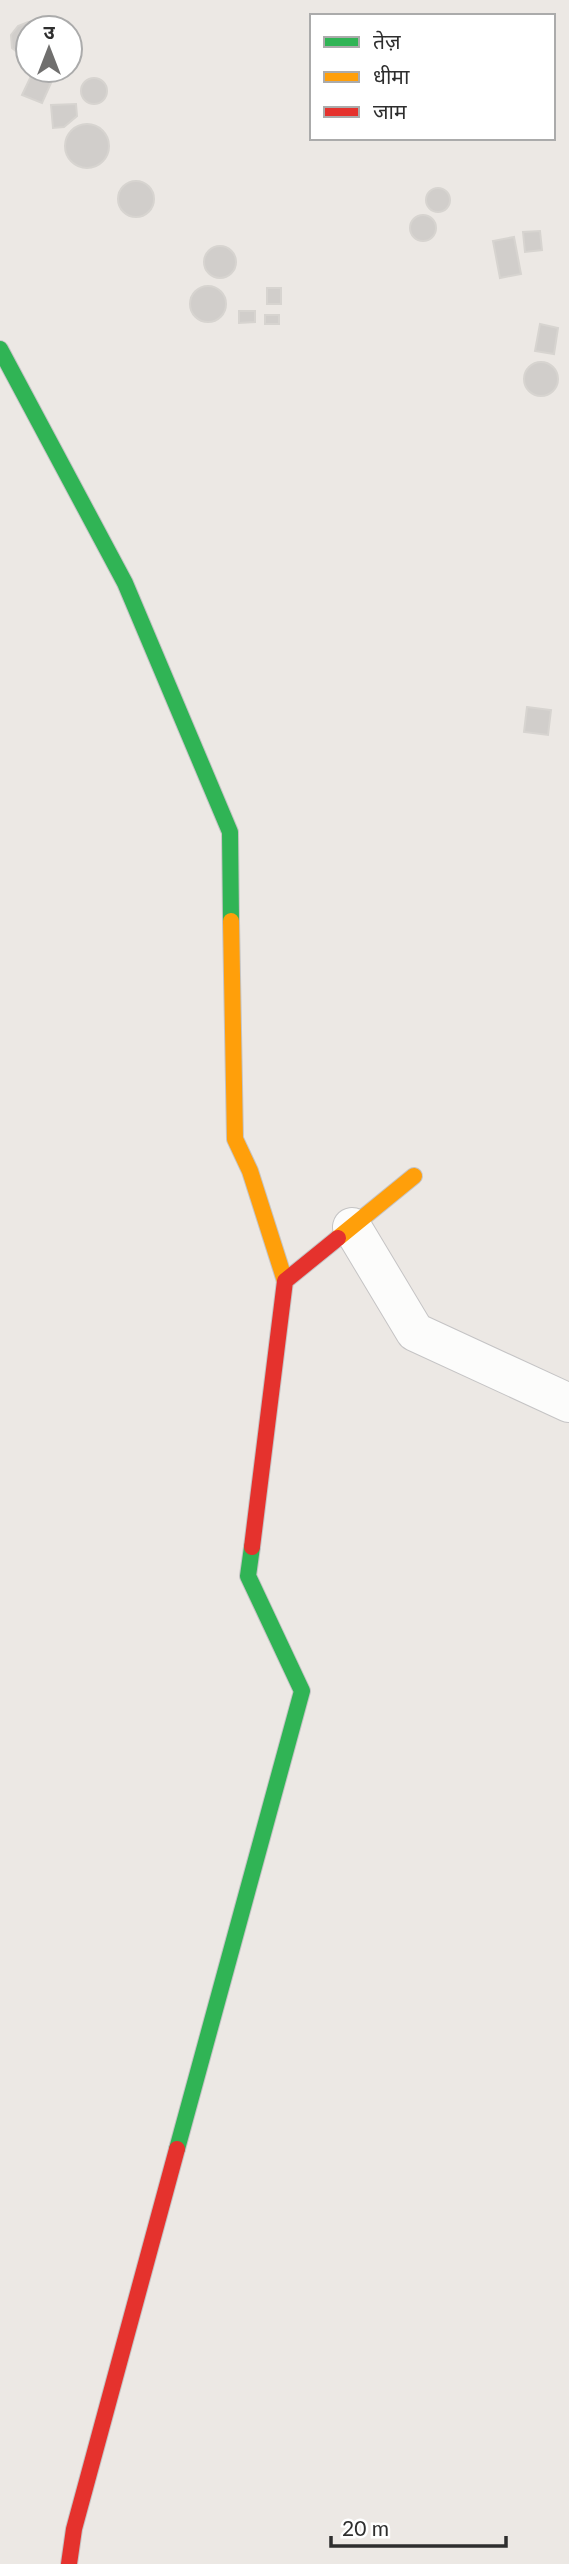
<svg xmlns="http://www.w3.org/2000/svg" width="569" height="2564" viewBox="0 0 569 2564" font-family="Lato,'Noto Sans Devanagari',sans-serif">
	<rect width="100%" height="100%" fill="#ece8e4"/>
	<!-- building -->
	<g fill="#d1cecb" stroke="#d7d4d0" stroke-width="2">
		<polygon points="28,22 42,28 28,28 28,59 26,59 12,48 11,35 18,26"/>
		<polygon points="32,74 51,83 42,103 22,95"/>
		<circle cx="94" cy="91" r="13"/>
		<polygon points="76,104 77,116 64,127 53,128 51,105"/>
		<circle cx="87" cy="146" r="22"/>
		<circle cx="136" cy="199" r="18"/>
		<circle cx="438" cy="200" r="12"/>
		<circle cx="423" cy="228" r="13"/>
		<polygon points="540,231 542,250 525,252 523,232"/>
		<polygon points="514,237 521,274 500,278 493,241"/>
		<circle cx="220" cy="262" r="16"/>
		<circle cx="208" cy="304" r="18"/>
		<rect x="267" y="288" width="14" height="16"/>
		<polygon points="239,311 255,311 255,322 239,323"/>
		<rect x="265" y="315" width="14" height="9"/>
		<polygon points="540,324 558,328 554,354 535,351"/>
		<circle cx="541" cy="379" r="17"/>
		<polygon points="527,707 551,710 548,735 524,732"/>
	</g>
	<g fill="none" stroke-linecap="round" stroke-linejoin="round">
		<!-- street casing -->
		<g stroke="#c5c4c5" stroke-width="40">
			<polyline id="street" points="352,1227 415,1332 569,1403"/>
		</g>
		<!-- fast casing -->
		<g stroke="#c5c4c5" stroke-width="18">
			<g id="fast">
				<polyline points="0,349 125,583 230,832 231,921"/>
				<polyline points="177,2149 302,1691 248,1576 252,1547"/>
			</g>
		</g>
		<!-- slow casing -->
		<g stroke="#c5c4c5" stroke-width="18">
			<g id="slow">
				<polyline points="231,921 235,1139 250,1171 285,1281"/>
				<polyline points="338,1238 414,1176"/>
			</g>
		</g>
		<!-- jam casing -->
		<g stroke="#c5c4c5" stroke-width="18">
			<g id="jam">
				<polyline points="252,1547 285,1281 338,1238"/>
				<polyline points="69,2564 74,2529 177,2149"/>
			</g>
		</g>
		<!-- street -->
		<use href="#street" stroke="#fcfcfb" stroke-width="38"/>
		<!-- fast -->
		<use href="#fast" stroke="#30b455" stroke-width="16"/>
		<!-- slow -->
		<use href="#slow" stroke="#ff9f0a" stroke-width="16"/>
		<!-- jam -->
		<use href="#jam" stroke="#e5322d" stroke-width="16"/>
	</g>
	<!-- legend -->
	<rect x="310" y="14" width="245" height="126" fill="#ffffff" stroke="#ababab" stroke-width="2"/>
	<rect x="324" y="37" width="35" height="10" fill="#30b455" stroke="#ababab" stroke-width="2"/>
	<text x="373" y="49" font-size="21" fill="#2e2e2e">तेज़</text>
	<rect x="324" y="72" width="35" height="10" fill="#ff9f0a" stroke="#ababab" stroke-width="2"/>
	<text x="373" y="84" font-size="21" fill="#2e2e2e">धीमा</text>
	<rect x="324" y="107" width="35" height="10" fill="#e5322d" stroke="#ababab" stroke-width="2"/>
	<text x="373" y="119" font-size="21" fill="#2e2e2e">जाम</text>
	<!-- north arrow -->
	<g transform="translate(49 49)"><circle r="33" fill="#ffffff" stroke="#ababab" stroke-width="2"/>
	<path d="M0-5L12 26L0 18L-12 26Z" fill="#706f6e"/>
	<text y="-10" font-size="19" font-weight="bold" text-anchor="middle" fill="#2e2e2e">उ</text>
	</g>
	<!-- scale -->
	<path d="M331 2536v10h175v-10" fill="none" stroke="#2e2e2e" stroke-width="3.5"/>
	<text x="342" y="2536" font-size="21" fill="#2e2e2e" stroke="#ffffff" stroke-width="5" paint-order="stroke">20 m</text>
</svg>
